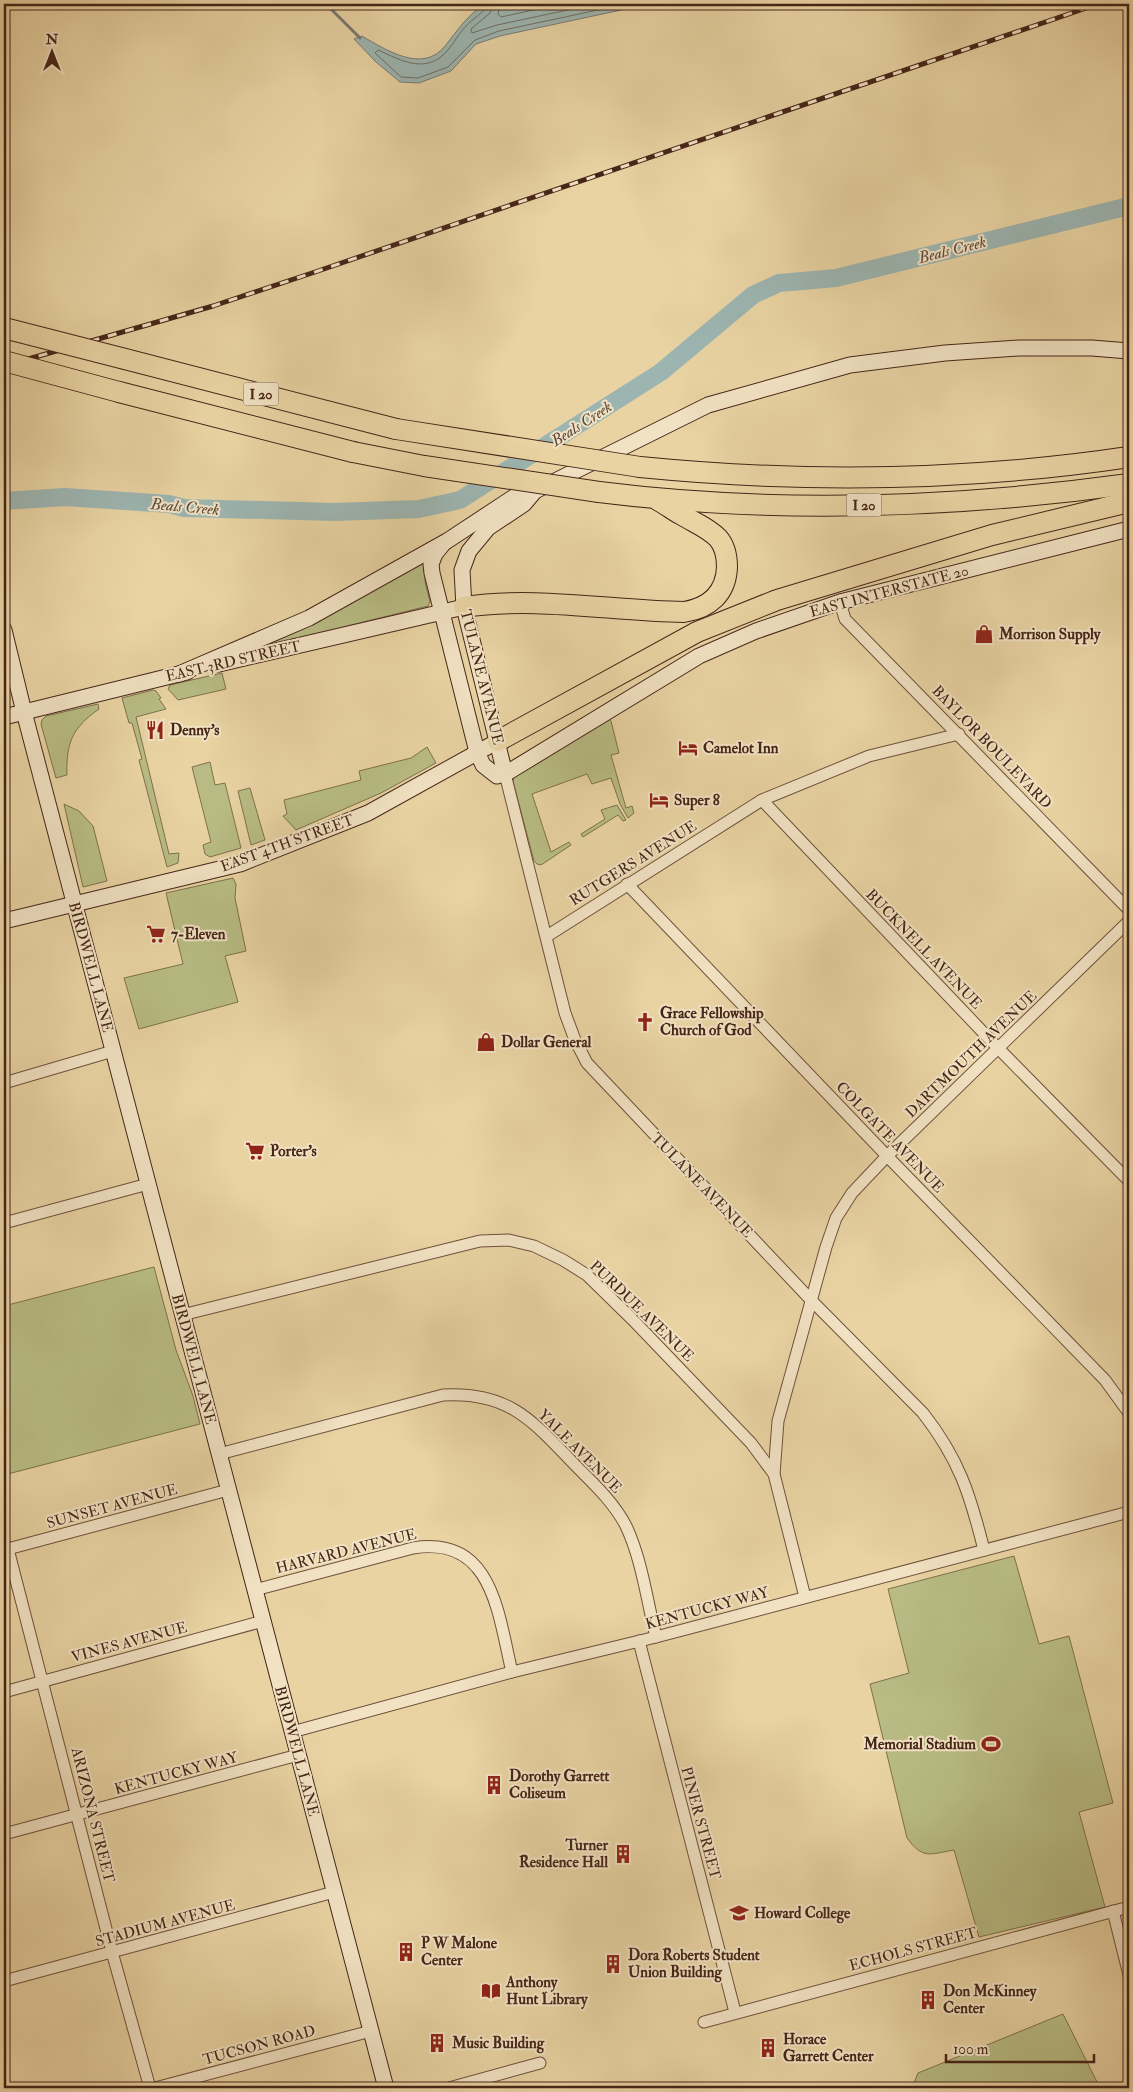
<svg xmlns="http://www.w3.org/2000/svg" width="1133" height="2092" viewBox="0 0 1133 2092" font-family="'IM FELL Double Pica',serif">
	<rect width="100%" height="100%" fill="#e9d3a3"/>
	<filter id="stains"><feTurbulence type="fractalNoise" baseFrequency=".004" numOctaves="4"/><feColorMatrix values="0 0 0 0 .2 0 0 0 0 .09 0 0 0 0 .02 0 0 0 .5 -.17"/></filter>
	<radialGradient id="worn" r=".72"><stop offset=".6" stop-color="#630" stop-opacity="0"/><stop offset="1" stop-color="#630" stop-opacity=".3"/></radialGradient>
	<!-- green -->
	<g fill="#b8bc84" stroke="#7f704e">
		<polygon points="425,559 425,582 430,602 428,606 259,648"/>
		<polygon points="222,673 226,689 178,700 168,689 170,685"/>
		<polygon points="153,690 156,691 161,698 159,699 166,709 136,717 169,854 179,853 178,863 167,867 139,760 142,759 132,723 129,723 122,698"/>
		<path d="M98,704L99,709C72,728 66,743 67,775L56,778L41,724L42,720L46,716Z"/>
		<polygon points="608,718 611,721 619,753 611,755 626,808 632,806 634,813 628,818 620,804 611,778 592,784 587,774 532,794 551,852 569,842 571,845 541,865 537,864 534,861 513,781 514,777"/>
		<polygon points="427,747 436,763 381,793 296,830 283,816 287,814 284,800 361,780 359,771 411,758"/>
		<polygon points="210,762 215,785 225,783 241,848 210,857 205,854 203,845 211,842 192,767"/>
		<polygon points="250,788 265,840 251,845 238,791"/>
		<polygon points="64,804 79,811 93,826 107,881 83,887"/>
		<polygon points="617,805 626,820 623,821 618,815 583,837 581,834 605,819 601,810"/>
		<polygon points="233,878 236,884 235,898 246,951 225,956 238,1002 139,1029 124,978 183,964 166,893"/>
		<polygon points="154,1267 176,1350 193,1396 200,1424 4,1475 4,1306"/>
		<path d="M1014,1556L1039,1644L1069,1636L1113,1803L1079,1812L1105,1907L979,1937L954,1850C930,1854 923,1860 907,1838L870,1684L909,1673L888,1589Z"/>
		<polygon points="1063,2014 1100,2088 912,2088 918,2073"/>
	</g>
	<!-- water -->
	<path fill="#9cb5b1" stroke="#7a7b74" d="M485,4H649L500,36L476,44L451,71L419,83L400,82L376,62L354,39L362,36C386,50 423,74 445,46C458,30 467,15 485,4Z"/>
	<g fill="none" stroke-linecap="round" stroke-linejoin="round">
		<!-- shore -->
		<g stroke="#716d64" stroke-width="1">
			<path d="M487,4C486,12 472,19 466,26C459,33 454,43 448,50C427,75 402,61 378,50L375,53L401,77L418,78L448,67L475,40L499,31L626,4"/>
			<polyline points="493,4 490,13 471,29 472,33 497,25 596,4"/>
			<polyline points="500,4 498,14 501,17 561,4"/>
		</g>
		<!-- stream -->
		<polyline stroke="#7a7b74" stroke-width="3" points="326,4 360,38"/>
		<!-- river -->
		<polyline stroke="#9cb5b1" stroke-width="18" points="4,501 65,497 169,504 184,508 335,512 419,509 460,500 661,372 753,295 779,283 836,278 1129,206"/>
		<!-- minor casing -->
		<g stroke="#6f503b" stroke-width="13">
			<g id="minor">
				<polyline points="840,602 845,619 1129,910"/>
				<path d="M505,774L565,1013L575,1040L587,1063L811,1300L923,1413C959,1459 970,1494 984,1550"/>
				<polyline points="762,800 998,1048 1129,1181"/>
				<polyline points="627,884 887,1156 1105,1380 1129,1413"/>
				<polyline points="547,936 762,800 869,756 959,734"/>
				<polyline points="4,1083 113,1051"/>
				<polyline points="4,1223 148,1184"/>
				<polyline points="182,1315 480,1241 509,1240 534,1246 563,1260 587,1275 632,1319 751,1443 774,1474 805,1597"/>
				<path d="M219,1454L443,1395C511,1391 534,1423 578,1468C596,1486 614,1503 626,1526C642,1560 647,1601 656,1637"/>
				<polyline points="774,1474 778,1421 826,1247 836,1218 852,1193 887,1156 1129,921"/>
				<polyline points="8,1549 112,1952 150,2088"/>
				<polyline points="4,1550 228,1490"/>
				<path d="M255,1590L413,1548C493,1535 498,1614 512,1672"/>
				<polyline points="639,1641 735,2012"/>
				<polyline points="4,1692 263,1621"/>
				<polyline points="292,1732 512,1672 656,1637 1129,1512"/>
				<polyline points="4,1834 298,1755"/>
				<polyline points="1113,1911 1129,1975"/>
				<polyline points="4,1981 334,1892"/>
				<polyline points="704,2022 1129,1907"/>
				<polyline points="155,2088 371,2031"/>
				<polyline points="449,2088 540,2063"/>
			</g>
		</g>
		<!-- secondary casing -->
		<g stroke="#462518" stroke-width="17">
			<g id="secondary">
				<polyline points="443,544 435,554 431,564 432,573 477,752 483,765 497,776 505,774 699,656 756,631 840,602 1129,529"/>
				<polyline points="4,630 24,712 386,2088"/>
				<polyline points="219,664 464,607"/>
				<polyline points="179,674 309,618 447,541 520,493 535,491 708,405 850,365 945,353 1019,348 1092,348 1129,351"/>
				<polyline points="4,717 187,672"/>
				<polyline points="505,774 464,607 462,570 469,551 488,528 524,504 535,491"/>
				<polyline points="4,921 240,864 368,813 498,741"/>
			</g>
		</g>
		<!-- motorway casing -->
		<g stroke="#462518" stroke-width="22">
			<g id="motorway">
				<polyline points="125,359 396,429"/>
				<polyline points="119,392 353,452"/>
				<path d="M640,467C802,483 968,481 1129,457"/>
				<path d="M599,492C775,514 954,508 1129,484"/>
				<path d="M464,607C535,596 612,611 684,612C709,608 726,594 727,567C727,556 725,546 718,538C707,527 695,523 682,515C674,511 667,505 659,501"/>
				<polyline points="498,741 697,632 777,600 992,535 1129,502"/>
			</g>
		</g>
		<!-- minor -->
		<use href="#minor" stroke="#f1e2c3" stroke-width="11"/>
		<!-- secondary -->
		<use href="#secondary" stroke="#f1e2c3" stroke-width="15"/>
		<!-- motorway -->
		<use href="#motorway" stroke="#e9d3a3" stroke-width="20"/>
		<!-- rail casing -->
		<g stroke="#462518" stroke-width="5">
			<polyline id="rail" points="4,366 213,306 318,271 1098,4"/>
		</g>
		<!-- rail -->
		<use href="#rail" stroke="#f1e2c3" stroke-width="3" stroke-dasharray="9" stroke-linecap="butt"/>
		<!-- motorway-bridge casing -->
		<g stroke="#462518" stroke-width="22" stroke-linecap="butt">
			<g id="motorway-bridge">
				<polyline points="4,328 125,359"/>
				<polyline points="4,361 119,392"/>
				<polyline points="396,429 640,467"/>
				<polyline points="353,452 424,466 599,492"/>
			</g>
		</g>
		<!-- motorway-bridge -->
		<use href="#motorway-bridge" stroke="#e9d3a3" stroke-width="20"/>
	</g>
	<!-- icons -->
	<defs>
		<g id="shop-bare" transform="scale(1.5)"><path d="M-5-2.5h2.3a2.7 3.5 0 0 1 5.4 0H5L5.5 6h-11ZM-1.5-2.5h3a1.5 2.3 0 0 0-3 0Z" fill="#8f2418" stroke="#f1e2c3" stroke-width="2.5" paint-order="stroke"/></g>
		<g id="restaurant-bare" transform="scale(1.5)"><path d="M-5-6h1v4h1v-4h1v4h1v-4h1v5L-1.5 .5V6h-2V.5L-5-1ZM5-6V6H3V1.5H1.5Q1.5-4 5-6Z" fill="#8f2418" stroke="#f1e2c3" stroke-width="2.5" paint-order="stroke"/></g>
		<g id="hotel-bare" transform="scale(1.5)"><path d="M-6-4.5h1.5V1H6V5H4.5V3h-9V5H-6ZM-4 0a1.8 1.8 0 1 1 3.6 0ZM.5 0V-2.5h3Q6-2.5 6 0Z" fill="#8f2418" stroke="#f1e2c3" stroke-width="2.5" paint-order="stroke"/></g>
		<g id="supermarket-bare" transform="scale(1.5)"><path d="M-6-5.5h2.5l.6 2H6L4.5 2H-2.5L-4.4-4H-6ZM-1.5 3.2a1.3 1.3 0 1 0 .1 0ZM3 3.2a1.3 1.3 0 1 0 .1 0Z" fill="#8f2418" stroke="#f1e2c3" stroke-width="2.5" paint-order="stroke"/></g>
		<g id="church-bare" transform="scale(1.5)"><path d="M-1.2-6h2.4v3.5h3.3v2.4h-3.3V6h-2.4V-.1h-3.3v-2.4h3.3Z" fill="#8f2418" stroke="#f1e2c3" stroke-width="2.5" paint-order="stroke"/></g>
		<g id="stadium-bare" transform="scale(1.5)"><path d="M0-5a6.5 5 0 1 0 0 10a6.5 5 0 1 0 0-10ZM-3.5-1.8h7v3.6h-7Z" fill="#8f2418" stroke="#f1e2c3" stroke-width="2.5" paint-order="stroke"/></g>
		<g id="building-bare" transform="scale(1.5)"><path d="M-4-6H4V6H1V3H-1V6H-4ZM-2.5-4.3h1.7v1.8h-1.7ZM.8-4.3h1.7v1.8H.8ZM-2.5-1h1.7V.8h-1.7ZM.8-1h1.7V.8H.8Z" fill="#8f2418" stroke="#f1e2c3" stroke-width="2.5" paint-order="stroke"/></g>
		<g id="university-bare" transform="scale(1.5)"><path d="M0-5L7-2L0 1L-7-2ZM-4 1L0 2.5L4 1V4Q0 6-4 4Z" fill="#8f2418" stroke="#f1e2c3" stroke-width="2.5" paint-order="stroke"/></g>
		<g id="library-bare" transform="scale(1.5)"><path d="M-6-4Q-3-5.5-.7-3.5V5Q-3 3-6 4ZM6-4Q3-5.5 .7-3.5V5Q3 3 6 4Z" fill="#8f2418" stroke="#f1e2c3" stroke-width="2.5" paint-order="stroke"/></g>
	</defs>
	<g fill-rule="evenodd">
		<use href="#shop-bare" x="984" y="634"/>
		<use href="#restaurant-bare" x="155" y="730"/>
		<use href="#hotel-bare" x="688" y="748"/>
		<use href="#hotel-bare" x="659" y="800"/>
		<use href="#supermarket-bare" x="156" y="934"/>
		<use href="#church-bare" x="645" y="1022"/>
		<use href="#shop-bare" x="486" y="1042"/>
		<use href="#supermarket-bare" x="255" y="1151"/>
		<use href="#stadium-bare" x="991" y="1744"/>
		<use href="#building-bare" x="494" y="1785"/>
		<use href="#building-bare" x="623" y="1854"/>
		<use href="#university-bare" x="739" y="1913"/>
		<use href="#building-bare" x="406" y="1952"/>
		<use href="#building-bare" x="613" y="1964"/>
		<use href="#library-bare" x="491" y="1991"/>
		<use href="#building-bare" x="928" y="2000"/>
		<use href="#building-bare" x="437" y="2043"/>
		<use href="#building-bare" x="768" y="2048"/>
	</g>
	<g text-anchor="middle" stroke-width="4" stroke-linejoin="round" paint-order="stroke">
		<!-- shield labels -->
		<g fill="#f1e2c3" stroke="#795e4b" stroke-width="1">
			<rect x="243.5" y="382.5" width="35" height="23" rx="4"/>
			<rect x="846.5" y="493.5" width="35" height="23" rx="4"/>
		</g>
		<g font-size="14" font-weight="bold" fill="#462518">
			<text x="261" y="399">I 20</text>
			<text x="864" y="510">I 20</text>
		</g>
		<!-- street labels -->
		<g font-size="15" fill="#462518" stroke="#f1e2c3">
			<text transform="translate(889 591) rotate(-15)" y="5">EAST INTERSTATE 20</text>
			<text transform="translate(233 661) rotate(-13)" y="5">EAST 3RD STREET</text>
			<text transform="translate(482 677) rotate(76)" y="5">TULANE AVENUE</text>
			<text transform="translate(992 747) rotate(46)" y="5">BAYLOR BOULEVARD</text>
			<text transform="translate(287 843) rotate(-20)" y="5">EAST 4TH STREET</text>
			<text transform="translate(633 863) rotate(-32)" y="5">RUTGERS AVENUE</text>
			<text transform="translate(924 949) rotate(46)" y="5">BUCKNELL AVENUE</text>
			<text transform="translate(91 967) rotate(75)" y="5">BIRDWELL LANE</text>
			<text transform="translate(971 1054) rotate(-44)" y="5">DARTMOUTH AVENUE</text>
			<text transform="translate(890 1137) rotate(46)" y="5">COLGATE AVENUE</text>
			<text transform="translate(702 1185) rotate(46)" y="5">TULANE AVENUE</text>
			<text transform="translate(642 1311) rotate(44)" y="5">PURDUE AVENUE</text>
			<text transform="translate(194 1359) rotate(75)" y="5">BIRDWELL LANE</text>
			<text transform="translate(580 1451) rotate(45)" y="5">YALE AVENUE</text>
			<text transform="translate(112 1506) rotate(-15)" y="5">SUNSET AVENUE</text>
			<text transform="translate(346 1551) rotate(-14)" y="5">HARVARD AVENUE</text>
			<text transform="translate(707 1608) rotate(-15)" y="5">KENTUCKY WAY</text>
			<text transform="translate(129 1642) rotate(-15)" y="5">VINES AVENUE</text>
			<text transform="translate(297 1751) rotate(75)" y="5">BIRDWELL LANE</text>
			<text transform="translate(176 1773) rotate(-15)" y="5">KENTUCKY WAY</text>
			<text transform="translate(93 1815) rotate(76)" y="5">ARIZONA STREET</text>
			<text transform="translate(701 1823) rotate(75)" y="5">PINER STREET</text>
			<text transform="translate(165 1923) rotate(-15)" y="5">STADIUM AVENUE</text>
			<text transform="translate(913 1949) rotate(-15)" y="5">ECHOLS STREET</text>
			<text transform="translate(259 2045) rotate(-15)" y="5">TUCSON ROAD</text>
		</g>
		<!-- poi labels -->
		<g font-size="15" font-weight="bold" fill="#462518" stroke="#f1e2c3" text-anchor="start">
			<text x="999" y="639">Morrison Supply</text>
			<text x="170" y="735">Denny's</text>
			<text x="703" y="753">Camelot Inn</text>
			<text x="674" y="805">Super 8</text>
			<text x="171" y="939">7-Eleven</text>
			<text x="660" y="1018">Grace Fellowship<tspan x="660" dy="17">Church of God</tspan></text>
			<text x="501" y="1047">Dollar General</text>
			<text x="270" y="1156">Porter's</text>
			<text x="976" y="1749" text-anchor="end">Memorial Stadium</text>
			<text x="509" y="1781">Dorothy Garrett<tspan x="509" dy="17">Coliseum</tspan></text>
			<text x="608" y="1850" text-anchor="end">Turner<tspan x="608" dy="17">Residence Hall</tspan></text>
			<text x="754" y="1918">Howard College</text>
			<text x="421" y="1948">P W Malone<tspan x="421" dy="17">Center</tspan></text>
			<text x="628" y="1960">Dora Roberts Student<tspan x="628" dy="17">Union Building</tspan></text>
			<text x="506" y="1987">Anthony<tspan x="506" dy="17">Hunt Library</tspan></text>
			<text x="943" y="1996">Don McKinney<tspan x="943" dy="17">Center</tspan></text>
			<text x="783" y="2044">Horace<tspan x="783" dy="17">Garrett Center</tspan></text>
			<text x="452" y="2048">Music Building</text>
		</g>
		<!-- water labels -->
		<g font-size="16" font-style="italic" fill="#5c493e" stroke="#f1e2c3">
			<text transform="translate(952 249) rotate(-14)" y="6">Beals Creek</text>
			<text transform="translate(581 423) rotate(-33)" y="6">Beals Creek</text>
			<text transform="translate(185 506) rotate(5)" y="6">Beals Creek</text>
		</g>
	</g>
	<!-- margin -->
	<rect width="1133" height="2092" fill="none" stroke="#e9d3a3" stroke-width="20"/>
	<rect x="5" y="5" width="1123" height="2082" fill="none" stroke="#462518" stroke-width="2.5"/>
	<rect x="10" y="10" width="1113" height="2072" fill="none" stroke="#462518"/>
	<!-- north arrow -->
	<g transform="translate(52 52)" stroke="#f1e2c3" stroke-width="4" paint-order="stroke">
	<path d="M0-4L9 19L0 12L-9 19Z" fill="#462518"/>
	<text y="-8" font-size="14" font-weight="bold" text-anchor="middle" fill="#462518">N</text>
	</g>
	<!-- scale -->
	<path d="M946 2054v8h148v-8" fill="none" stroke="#462518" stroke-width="2.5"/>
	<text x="953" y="2054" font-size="15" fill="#462518" stroke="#f1e2c3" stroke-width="4" paint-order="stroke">100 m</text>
	<rect width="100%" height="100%" filter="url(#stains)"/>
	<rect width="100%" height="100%" fill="url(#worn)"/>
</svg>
